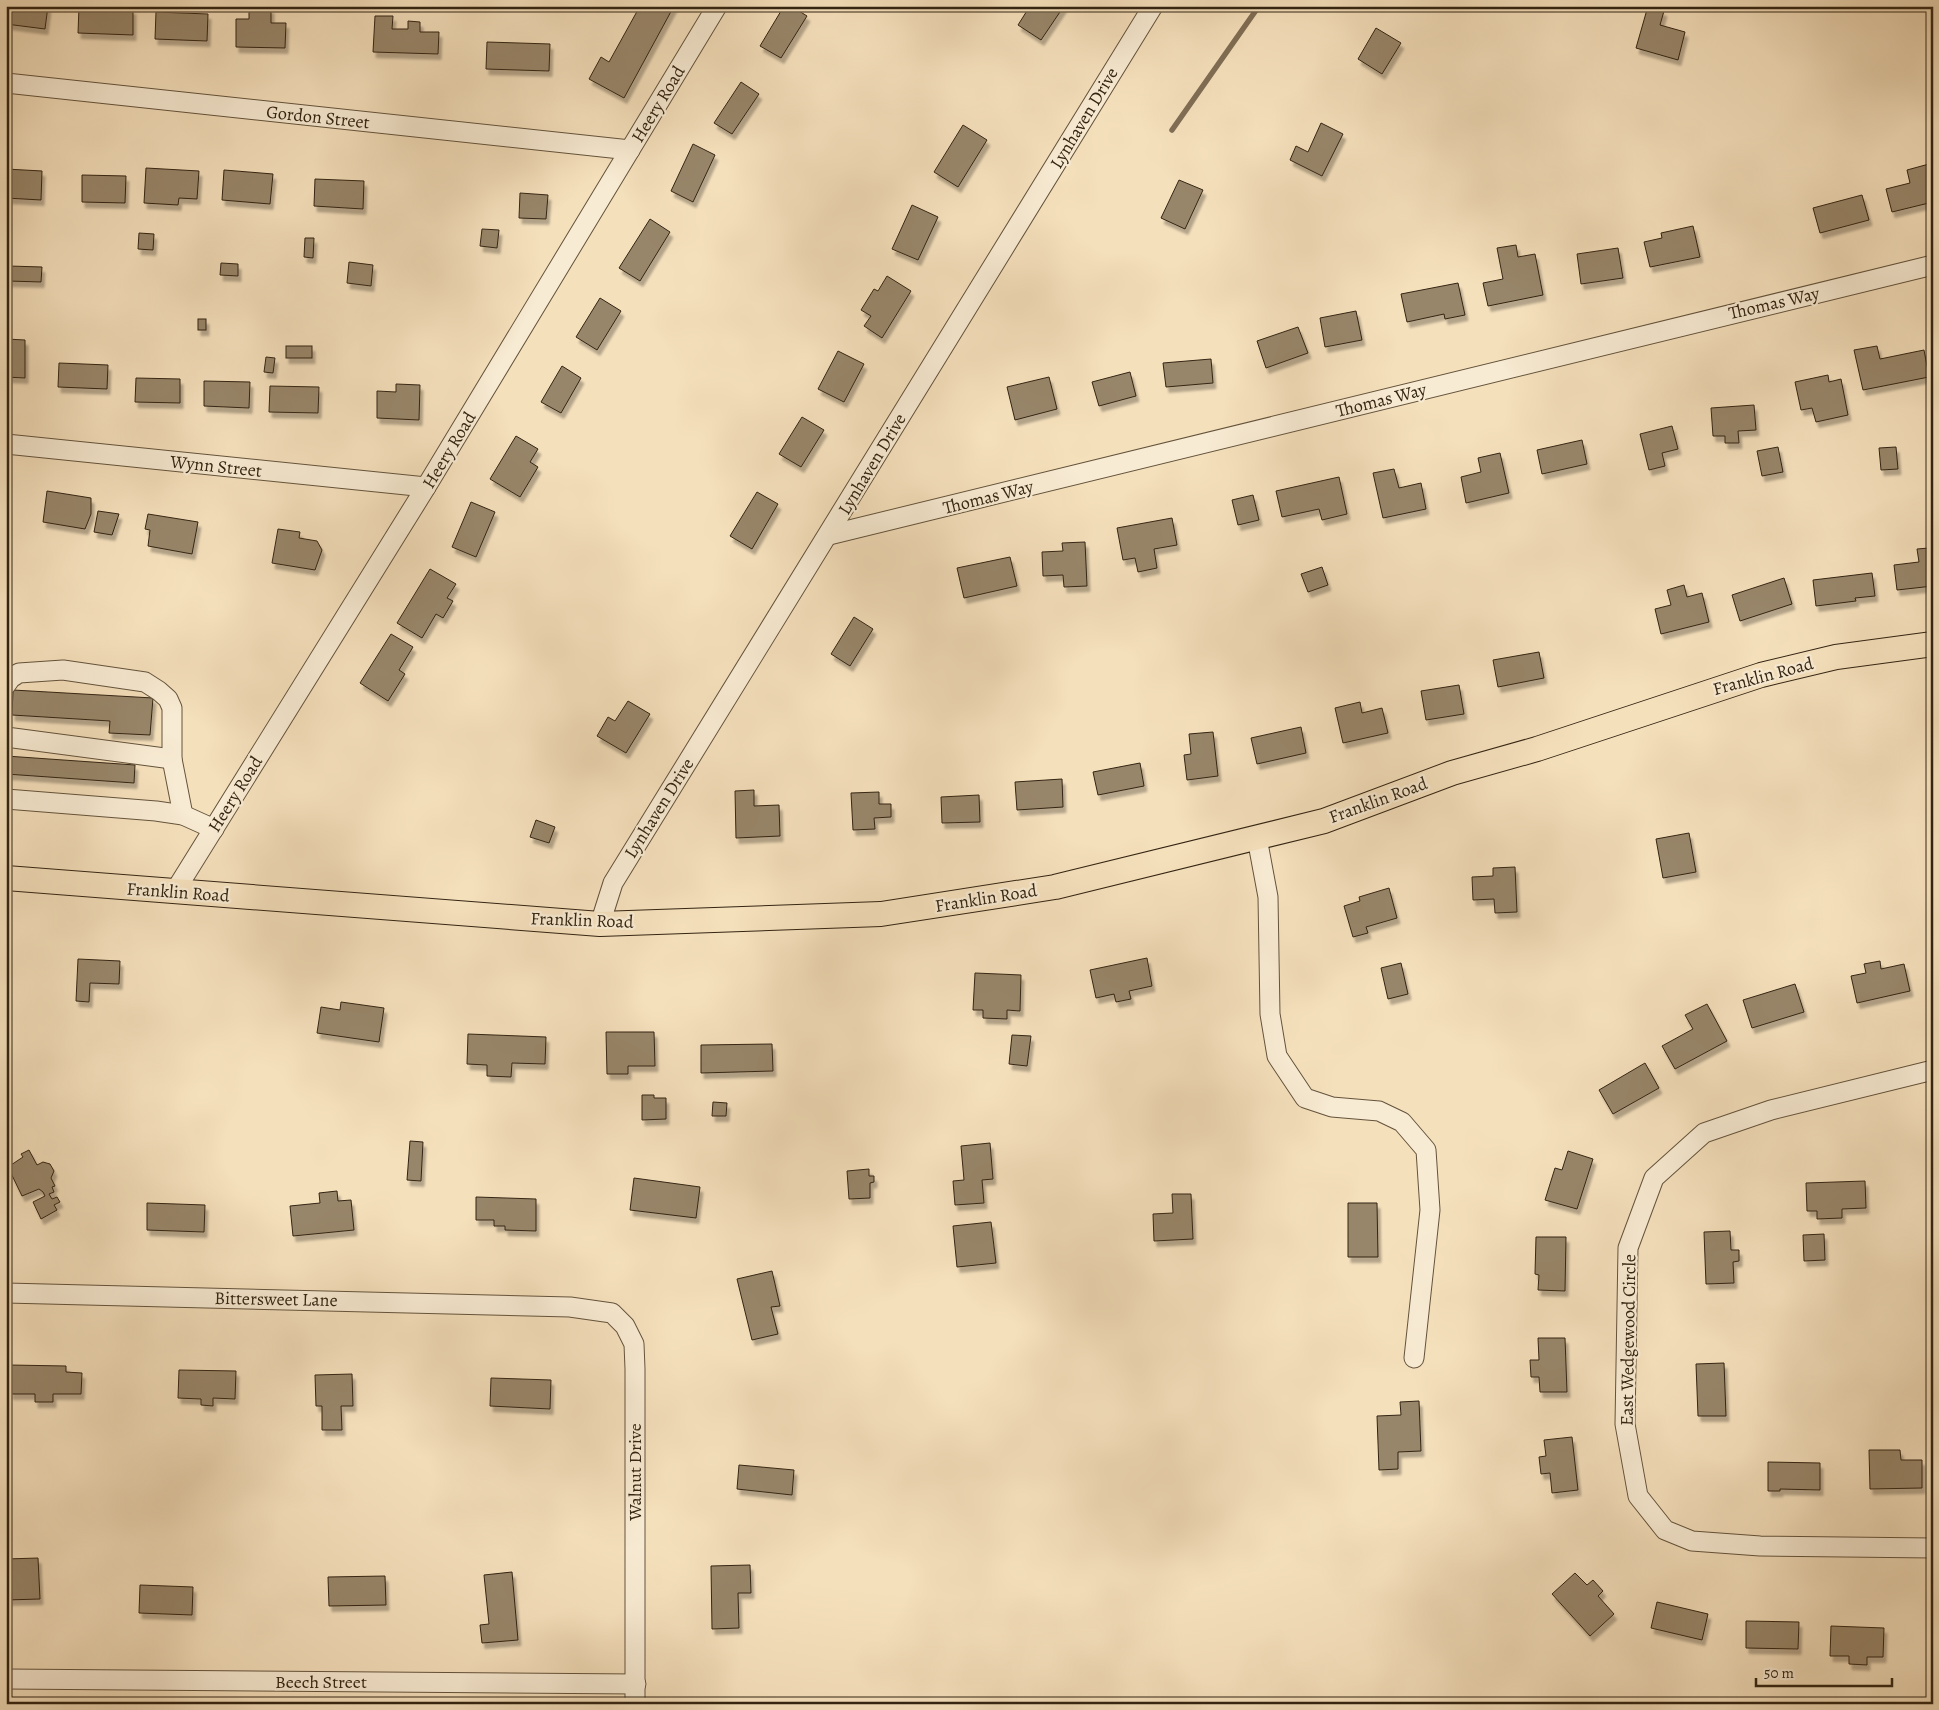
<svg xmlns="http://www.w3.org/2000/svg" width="1939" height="1710" viewBox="0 0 1939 1710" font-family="Alegreya,serif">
	<defs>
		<filter id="shadow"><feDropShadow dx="3" dy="5.5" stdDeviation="1" flood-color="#0004"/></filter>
	</defs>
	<rect width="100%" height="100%" fill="#f5e0bc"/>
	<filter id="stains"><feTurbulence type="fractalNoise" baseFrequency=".004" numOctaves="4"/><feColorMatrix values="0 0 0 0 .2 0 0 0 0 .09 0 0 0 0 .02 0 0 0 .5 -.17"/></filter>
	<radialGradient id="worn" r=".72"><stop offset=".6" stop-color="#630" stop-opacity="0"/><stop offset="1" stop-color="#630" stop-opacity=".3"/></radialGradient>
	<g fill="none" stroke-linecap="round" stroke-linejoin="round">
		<!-- stream -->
		<polyline stroke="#806e55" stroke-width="5.5" points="1172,130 1259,6"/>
	</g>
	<!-- building -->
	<g fill="#98866a" stroke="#332412" filter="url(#shadow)">
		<polygon points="6,6 48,6 45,29 6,24"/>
		<polygon points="640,6 674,6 624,98 589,79 601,57 609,62"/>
		<polygon points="784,6 791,6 807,16 781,58 760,46"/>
		<polygon points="1030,6 1064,6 1041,40 1018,25"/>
		<polygon points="1648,6 1664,11 1660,25 1685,32 1678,60 1636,48"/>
		<polygon points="79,7 133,9 133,35 78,33"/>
		<polygon points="249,8 271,8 271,23 286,23 285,48 236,47 236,19 249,19"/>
		<polygon points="156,12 208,14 207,41 155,39"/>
		<polygon points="375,16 393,16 392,29 408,29 408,21 420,22 420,32 439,32 438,54 373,52"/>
		<polygon points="1376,28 1401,43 1382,74 1358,59"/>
		<polygon points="487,42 550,44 549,71 486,69"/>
		<polygon points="741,82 759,94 732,134 714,123"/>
		<polygon points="1321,123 1343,134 1322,176 1290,160 1296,146 1308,152"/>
		<polygon points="963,125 987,140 958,187 934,172"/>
		<polygon points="693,144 715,155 693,202 671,191"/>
		<polygon points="1929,164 1933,176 1933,202 1892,212 1886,189 1910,183 1907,170"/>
		<polygon points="146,168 199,171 197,199 179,198 178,205 144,203"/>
		<polygon points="6,169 42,171 41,200 6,198"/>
		<polygon points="224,170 273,174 270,204 222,200"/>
		<polygon points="82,175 126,176 125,203 82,202"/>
		<polygon points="315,179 364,181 363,209 314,206"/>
		<polygon points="1179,180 1203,190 1185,229 1161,218"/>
		<polygon points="520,193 548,195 546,219 519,218"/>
		<polygon points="1862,195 1869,220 1820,233 1813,208"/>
		<polygon points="912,205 938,217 918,260 892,249"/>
		<polygon points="650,219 670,232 640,281 619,268"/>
		<polygon points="1693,226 1700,257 1650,267 1644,242 1662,238 1661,233"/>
		<polygon points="482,229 499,230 497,248 480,246"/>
		<polygon points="139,233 154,234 153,250 138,249"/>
		<polygon points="305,238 314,238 313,258 304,257"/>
		<polygon points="1516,245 1518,257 1535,254 1543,295 1488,306 1483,283 1503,279 1497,248"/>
		<polygon points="1618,248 1623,278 1581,284 1577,254"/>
		<polygon points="349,262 373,265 371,286 347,283"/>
		<polygon points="221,263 238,264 238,276 220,275"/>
		<polygon points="9,266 42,267 41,282 8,281"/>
		<polygon points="887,276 911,291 882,338 864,326 871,316 861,310 874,289 878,291"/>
		<polygon points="1458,283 1465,315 1445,319 1444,314 1407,322 1401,294"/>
		<polygon points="600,298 621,311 597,350 576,337"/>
		<polygon points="1356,311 1362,340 1325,347 1320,318"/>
		<rect x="198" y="319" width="8" height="11"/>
		<polygon points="1298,327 1308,353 1266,368 1257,341"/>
		<polygon points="6,339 25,340 25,378 6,377"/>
		<rect x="286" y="346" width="26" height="12"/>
		<polygon points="1877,346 1880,359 1924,350 1929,377 1863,390 1854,350"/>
		<polygon points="838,351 864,364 844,402 818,389"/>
		<polygon points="266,357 275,358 273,373 264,372"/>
		<polygon points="1211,359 1213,383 1166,387 1163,363"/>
		<polygon points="59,363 108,365 107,389 58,387"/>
		<polygon points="562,366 581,378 561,413 541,402"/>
		<polygon points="1130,372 1136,396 1099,406 1092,382"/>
		<polygon points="1828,375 1829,382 1841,379 1848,415 1816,422 1812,408 1801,410 1795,382"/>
		<polygon points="1049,377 1057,409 1015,420 1007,387"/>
		<polygon points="136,378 180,379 180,403 135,402"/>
		<polygon points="204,381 250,382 249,408 204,406"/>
		<polygon points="396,384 420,385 419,420 377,418 377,391 396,392"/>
		<polygon points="270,386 319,387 318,413 269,412"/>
		<polygon points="1754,405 1756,430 1738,431 1739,443 1725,443 1725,436 1713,436 1711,408"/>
		<polygon points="802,417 824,430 801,467 779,454"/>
		<polygon points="1672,426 1678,449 1662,453 1665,466 1649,470 1640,434"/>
		<polygon points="516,436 538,449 530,462 538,467 520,497 490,479"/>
		<polygon points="1582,440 1587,464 1542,474 1537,450"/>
		<polygon points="1778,447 1783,472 1762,476 1757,451"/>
		<polygon points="1896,447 1898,469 1881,470 1879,448"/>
		<polygon points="1500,453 1509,493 1466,503 1461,477 1481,472 1478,458"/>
		<polygon points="1394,469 1399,488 1421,483 1426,509 1383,518 1373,473"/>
		<polygon points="1339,477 1347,514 1322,520 1319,509 1282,517 1276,491"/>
		<polygon points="47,491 91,498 91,514 85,529 43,522"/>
		<polygon points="757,492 778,504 752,549 730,536"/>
		<polygon points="1253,495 1259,520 1238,525 1232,500"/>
		<polygon points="471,502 495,512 476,557 452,547"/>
		<polygon points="98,511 119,514 112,535 94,532"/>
		<polygon points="148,514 198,522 192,554 148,546 150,530 145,529"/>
		<polygon points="1172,518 1177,545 1154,549 1157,568 1138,572 1135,558 1123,560 1117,528"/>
		<polygon points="278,529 300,532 299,538 317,541 322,550 315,570 272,563"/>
		<polygon points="1085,542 1087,586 1064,587 1063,575 1043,576 1042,552 1063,551 1062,543"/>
		<polygon points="1929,548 1931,560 1933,560 1933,586 1897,590 1894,565 1919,562 1917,549"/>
		<polygon points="1010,557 1017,586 964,598 957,568"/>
		<polygon points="1322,567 1328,585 1308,592 1301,574"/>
		<polygon points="430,569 456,584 447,598 453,601 443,618 436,614 422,638 397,623"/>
		<polygon points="1872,573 1875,596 1855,598 1856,601 1816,606 1813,580"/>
		<polygon points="1784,578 1792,604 1740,621 1732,595"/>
		<polygon points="1684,585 1687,597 1702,593 1709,622 1661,634 1655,609 1671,605 1667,590"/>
		<polygon points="854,617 873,629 850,666 831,654"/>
		<polygon points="391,634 413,647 399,670 405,674 388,701 360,683"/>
		<polygon points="1539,652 1544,678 1498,687 1493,660"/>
		<polygon points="1459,685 1464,714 1426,720 1421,691"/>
		<polygon points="13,690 153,698 150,735 109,733 110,721 12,715"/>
		<polygon points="628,701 650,714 626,753 597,736 608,717 615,721"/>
		<polygon points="1360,702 1362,713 1382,708 1388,733 1343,743 1335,708"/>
		<polygon points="1301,727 1306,753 1257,764 1251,738"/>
		<polygon points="1213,732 1218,776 1187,780 1184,755 1191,754 1189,734"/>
		<polygon points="6,756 135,765 134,783 6,774"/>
		<polygon points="1140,763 1144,786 1098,795 1093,772"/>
		<polygon points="1062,779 1063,807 1017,810 1015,782"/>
		<polygon points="754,790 754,806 779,805 780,836 736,838 735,791"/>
		<polygon points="879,792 879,804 891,804 891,817 874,818 875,829 853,830 851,793"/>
		<polygon points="979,795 980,822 942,823 941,797"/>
		<polygon points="536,820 555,827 549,843 530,837"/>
		<polygon points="1689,833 1696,872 1663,878 1656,839"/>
		<polygon points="1515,867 1517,912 1495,913 1494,899 1473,900 1472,877 1493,876 1493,868"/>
		<polygon points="1389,888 1397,918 1366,927 1368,933 1353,937 1344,906 1360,901 1359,897"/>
		<polygon points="1147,958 1152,986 1129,991 1131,999 1116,1002 1114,994 1096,998 1090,970"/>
		<polygon points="78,959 120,961 119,984 90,983 89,1002 76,1001"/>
		<polygon points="1880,961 1881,969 1904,964 1910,991 1857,1003 1851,976 1866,973 1864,964"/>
		<polygon points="1401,963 1408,994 1388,999 1381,968"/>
		<polygon points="975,973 1021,975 1020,1011 1007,1010 1007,1019 983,1018 983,1010 973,1010"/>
		<polygon points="1795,984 1804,1012 1752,1028 1743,1000"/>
		<polygon points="341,1002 384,1008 379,1042 317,1033 321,1007 340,1010"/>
		<polygon points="1707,1004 1727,1041 1675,1069 1662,1046 1693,1029 1685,1015"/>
		<polygon points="606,1032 654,1032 655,1066 628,1066 628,1074 607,1074"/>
		<polygon points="468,1034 546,1037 545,1064 512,1063 511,1077 487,1076 487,1065 467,1064"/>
		<polygon points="1012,1035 1031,1036 1027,1066 1009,1064"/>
		<polygon points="772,1044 773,1071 701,1073 701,1045"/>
		<polygon points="1645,1063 1659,1088 1613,1114 1599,1090"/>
		<polygon points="642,1095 654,1095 654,1098 666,1098 666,1119 642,1120"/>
		<polygon points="713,1102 727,1103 726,1116 712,1116"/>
		<polygon points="410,1141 423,1142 421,1181 407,1180"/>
		<polygon points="990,1143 993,1179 982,1180 984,1203 955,1205 953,1181 964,1180 961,1146"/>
		<polygon points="29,1150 37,1165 43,1162 50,1164 54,1171 51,1178 55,1186 52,1187 54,1192 49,1194 52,1199 57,1197 60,1202 54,1205 57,1210 41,1219 33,1202 45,1196 43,1192 39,1189 22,1196 8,1167 23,1157 21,1154"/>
		<polygon points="1568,1151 1593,1159 1577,1209 1545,1200 1555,1168 1562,1170"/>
		<polygon points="869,1169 869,1176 874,1176 874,1182 870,1183 870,1198 849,1199 847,1171"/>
		<polygon points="634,1178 700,1187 696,1218 630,1210"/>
		<polygon points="1865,1181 1866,1208 1842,1209 1842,1218 1817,1219 1817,1211 1807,1211 1806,1183"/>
		<polygon points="337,1191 338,1201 351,1200 354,1230 293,1236 290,1206 320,1203 319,1193"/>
		<polygon points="1172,1194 1191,1194 1193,1239 1154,1241 1153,1214 1173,1213"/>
		<polygon points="476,1197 536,1199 536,1231 505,1230 505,1226 494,1226 494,1220 476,1220"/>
		<polygon points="147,1203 205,1205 204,1232 147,1230"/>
		<polygon points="1348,1203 1377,1203 1378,1257 1348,1257"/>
		<polygon points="991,1222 996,1263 957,1267 953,1226"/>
		<polygon points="1730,1231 1731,1250 1739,1250 1739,1261 1733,1262 1734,1283 1706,1284 1704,1232"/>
		<polygon points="1824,1234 1825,1260 1804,1261 1803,1235"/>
		<polygon points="1536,1237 1566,1237 1565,1291 1538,1290 1539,1275 1535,1274"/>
		<polygon points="772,1271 780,1306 771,1307 778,1334 752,1340 737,1279"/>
		<polygon points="1538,1338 1565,1338 1567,1392 1540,1392 1539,1377 1531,1377 1530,1360 1539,1360"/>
		<polygon points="1724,1363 1726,1416 1698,1416 1696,1364"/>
		<polygon points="10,1365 66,1366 66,1372 82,1373 81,1394 53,1394 53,1402 35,1402 35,1394 10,1394"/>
		<polygon points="179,1370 236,1371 235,1399 213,1398 213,1406 201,1405 201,1399 178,1398"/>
		<polygon points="352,1374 353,1406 341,1406 342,1430 322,1430 322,1406 316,1406 315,1375"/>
		<polygon points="491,1378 551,1380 550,1409 490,1406"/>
		<polygon points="1419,1401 1421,1451 1398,1452 1398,1469 1379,1470 1377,1416 1401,1415 1400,1402"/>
		<polygon points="1572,1437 1578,1490 1552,1493 1550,1473 1541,1474 1539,1457 1546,1456 1544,1440"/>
		<polygon points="1869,1450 1900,1450 1901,1460 1922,1460 1922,1488 1870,1489"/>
		<polygon points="1768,1462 1820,1463 1820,1490 1780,1489 1780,1491 1768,1491"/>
		<polygon points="739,1465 794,1470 792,1495 737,1489"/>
		<polygon points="38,1558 40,1599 6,1600 6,1559"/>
		<polygon points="750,1565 751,1593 738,1593 739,1628 712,1629 711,1566"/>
		<polygon points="512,1572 518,1640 482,1643 480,1625 489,1624 484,1575"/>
		<polygon points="1575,1573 1587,1585 1593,1580 1603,1591 1598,1596 1614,1614 1590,1636 1552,1594"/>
		<polygon points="385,1576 386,1605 329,1606 328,1577"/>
		<polygon points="140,1585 193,1587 192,1615 139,1613"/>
		<polygon points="1657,1602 1708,1614 1702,1640 1651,1628"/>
		<polygon points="1746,1621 1799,1622 1798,1649 1746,1648"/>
		<polygon points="1831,1626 1884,1628 1883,1657 1867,1657 1867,1665 1849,1664 1849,1656 1830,1656"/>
	</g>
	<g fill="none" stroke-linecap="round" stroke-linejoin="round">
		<!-- minor casing -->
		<g stroke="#64533c" stroke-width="21">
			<g id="minor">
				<polyline points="6,83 630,150"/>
				<polyline points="6,444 426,487"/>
				<polyline points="829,535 1933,265"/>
				<polyline points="6,685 11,678 19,673 63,670 145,682 159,691 168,699 172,708 172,759 183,815"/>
				<polyline points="6,737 172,759"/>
				<polyline points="6,799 156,811 183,815 214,829"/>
				<polyline points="1257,838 1268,897 1270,1014 1277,1056 1305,1098 1332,1107 1379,1111 1402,1122 1426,1150 1430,1210 1414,1358"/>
				<polyline points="175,891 426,487 717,6"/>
				<polyline points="600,924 613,883 1153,6"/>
				<polyline points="1933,1070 1771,1110 1704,1133 1654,1178 1628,1248 1625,1424 1638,1496 1665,1530 1692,1541 1760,1546 1933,1548"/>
				<polyline points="6,1293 570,1307 612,1313 625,1326 634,1344 635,1369 635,1704"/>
				<polyline points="6,1679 636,1684"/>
			</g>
		</g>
		<!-- major casing -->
		<g stroke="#332412" stroke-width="26">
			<polyline id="major" points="6,878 600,924 881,914 1055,887 1324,821 1452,773 1537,749 1761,675 1836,657 1933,644"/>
		</g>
		<!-- minor -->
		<use href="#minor" stroke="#f8ebd3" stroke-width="19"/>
		<!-- major -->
		<use href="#major" stroke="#f5e0bc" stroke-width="24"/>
	</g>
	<g text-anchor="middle" stroke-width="4.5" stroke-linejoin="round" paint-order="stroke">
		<!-- street labels -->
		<g font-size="18" fill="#332412" stroke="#f8ebd3">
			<text transform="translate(658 104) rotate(-59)" y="6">Heery Road</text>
			<text transform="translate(318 117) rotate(6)" y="6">Gordon Street</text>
			<text transform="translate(1084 118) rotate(-59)" y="6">Lynhaven Drive</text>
			<text transform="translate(1774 303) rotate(-13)" y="6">Thomas Way</text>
			<text transform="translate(1381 400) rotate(-14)" y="6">Thomas Way</text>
			<text transform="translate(449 450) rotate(-59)" y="6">Heery Road</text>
			<text transform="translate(872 464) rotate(-59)" y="6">Lynhaven Drive</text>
			<text transform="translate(216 466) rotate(6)" y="6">Wynn Street</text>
			<text transform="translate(988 497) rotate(-14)" y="6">Thomas Way</text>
			<text transform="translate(1763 676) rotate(-15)" y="6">Franklin Road</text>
			<text transform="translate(235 794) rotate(-58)" y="6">Heery Road</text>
			<text transform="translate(1378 800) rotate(-20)" y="6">Franklin Road</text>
			<text transform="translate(659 808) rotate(-58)" y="6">Lynhaven Drive</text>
			<text transform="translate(178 892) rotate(4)" y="6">Franklin Road</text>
			<text transform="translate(986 898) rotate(-9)" y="6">Franklin Road</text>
			<text transform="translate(582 920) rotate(2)" y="6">Franklin Road</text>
			<text transform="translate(276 1299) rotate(1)" y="6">Bittersweet Lane</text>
			<text transform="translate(1628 1340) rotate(-89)" y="6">East Wedgewood Circle</text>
			<text transform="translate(635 1472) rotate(-90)" y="6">Walnut Drive</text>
			<text x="321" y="1688">Beech Street</text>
		</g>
	</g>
	<!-- margin -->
	<rect width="1939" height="1710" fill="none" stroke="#f5e0bc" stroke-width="25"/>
	<rect x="8" y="8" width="1924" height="1695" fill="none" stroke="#332412" stroke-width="2.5"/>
	<rect x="12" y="12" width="1914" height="1685" fill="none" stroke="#332412"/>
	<!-- scale -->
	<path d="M1756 1678v8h136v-8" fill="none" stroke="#332412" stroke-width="2.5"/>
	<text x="1764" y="1678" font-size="15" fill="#332412" stroke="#f8ebd3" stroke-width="4" paint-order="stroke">50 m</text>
	<rect width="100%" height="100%" filter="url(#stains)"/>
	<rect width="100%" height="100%" fill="url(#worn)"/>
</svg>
